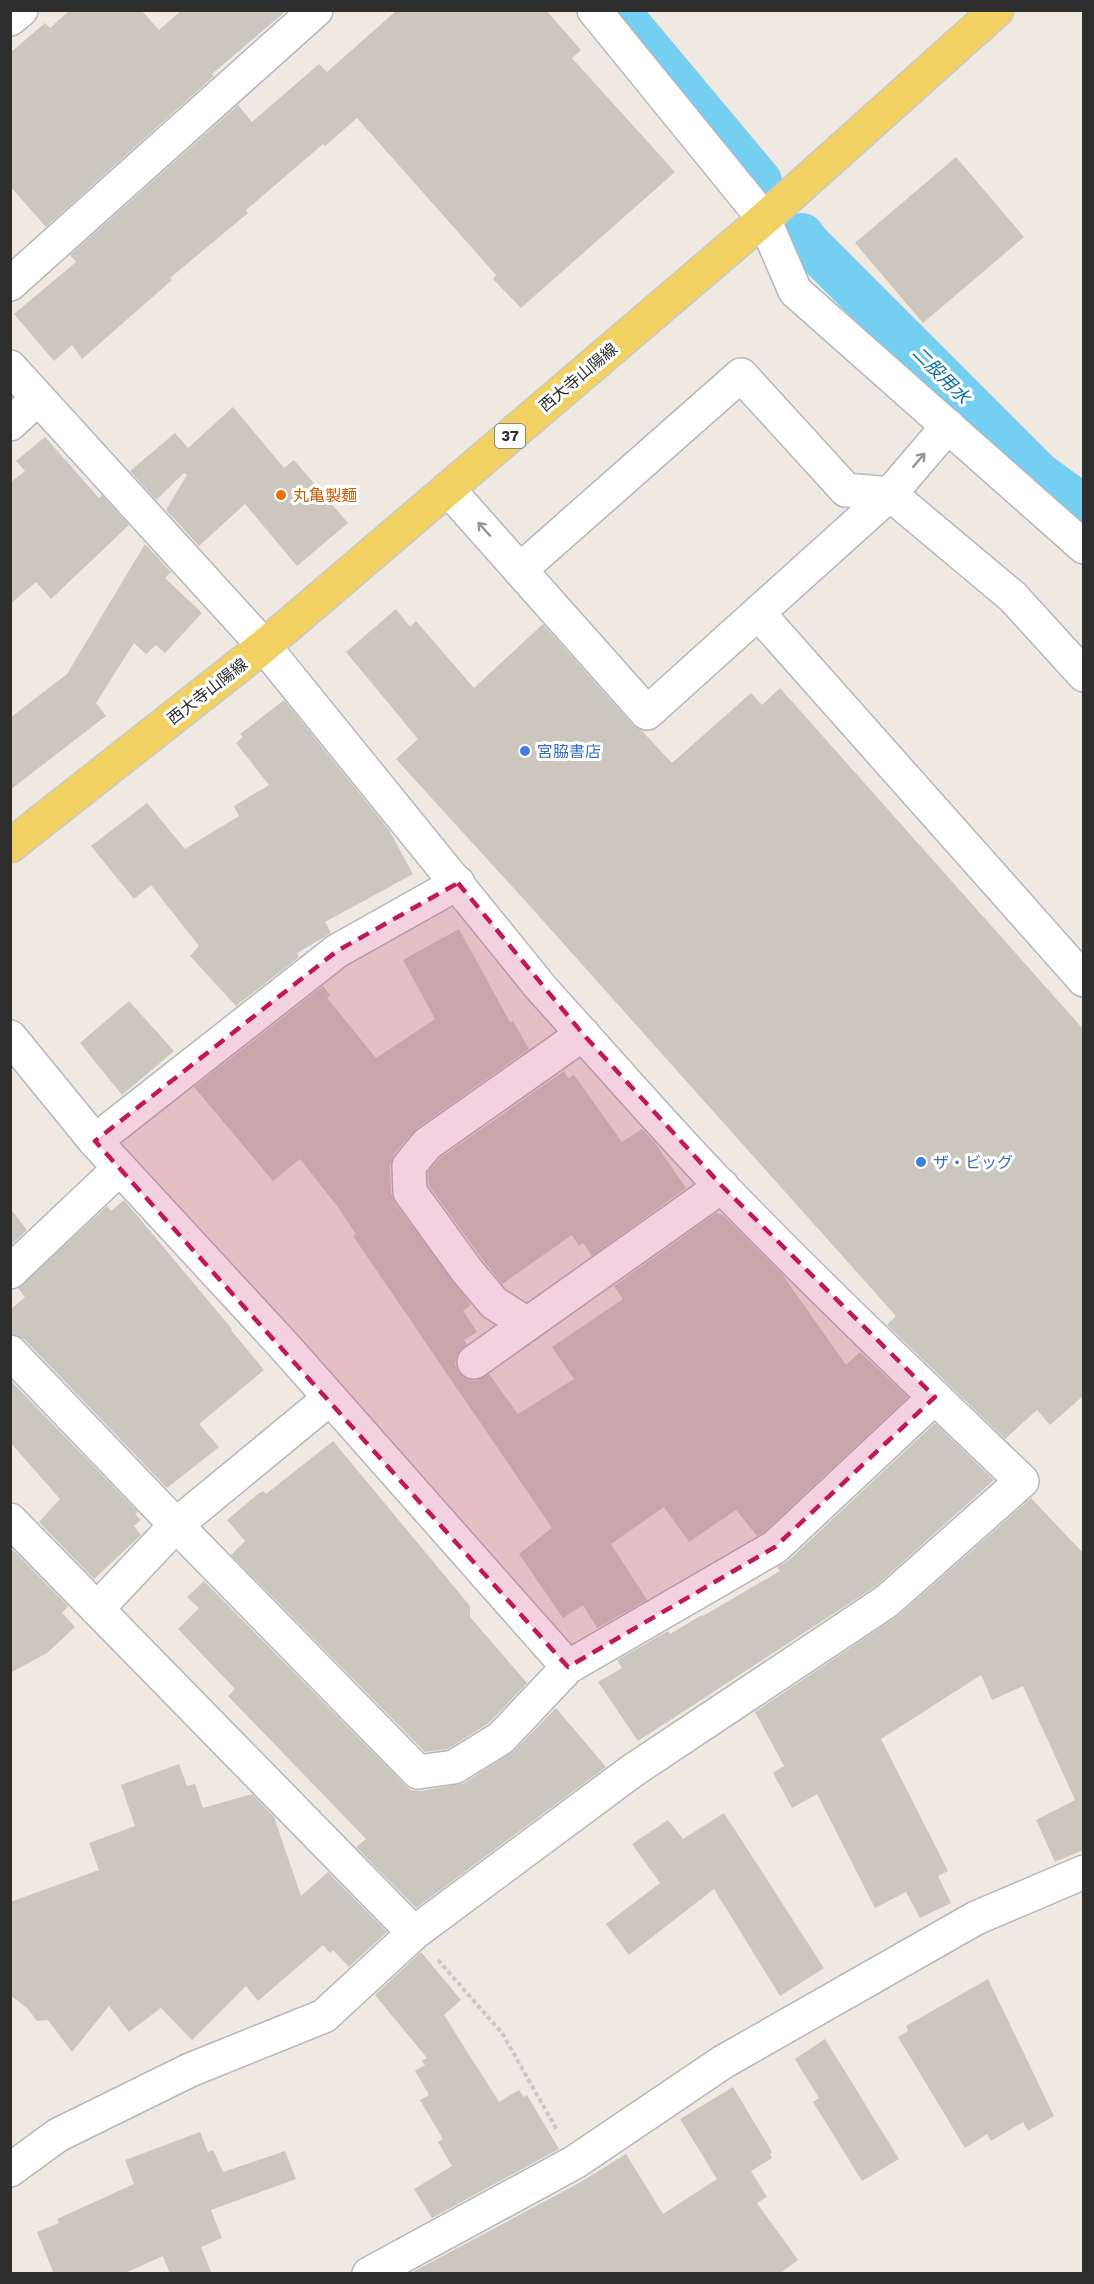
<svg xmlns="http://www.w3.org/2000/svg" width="1094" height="2284" viewBox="0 0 1094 2284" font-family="'Work Sans','Noto Sans JP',sans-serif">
	<rect width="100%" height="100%" fill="#efe9e1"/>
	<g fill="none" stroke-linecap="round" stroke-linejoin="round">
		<!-- canal -->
		<g stroke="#75cff0" stroke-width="44">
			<polyline points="617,10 760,181"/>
			<polyline points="802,235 808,243 1039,474 1068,495 1084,510"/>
		</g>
	</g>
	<!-- building -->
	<g fill="#cbc7bf">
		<polygon points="70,10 141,10 159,30 182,10 287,10 212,74 214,76 46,227 10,186 10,53 45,23 50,28"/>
		<polygon points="397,10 546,10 581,50 572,58 675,172 521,308 493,279 496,275 357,118 325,146 323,144 246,210 248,213 170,278 172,280 82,359 72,345 54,361 14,314 76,262 70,255 238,105 252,122 319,64 327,72"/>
		<polygon points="956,157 1024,237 923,323 855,243"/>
		<polygon points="233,407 284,468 294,460 348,523 297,566 245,504 199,546 166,510 187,475 184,473 156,500 130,471 175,433 188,448"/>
		<polygon points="45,437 99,498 102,495 129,525 51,599 36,582 10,604 10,483 25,471 16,461"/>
		<polygon points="145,544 171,572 165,578 202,613 165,653 156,645 146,654 134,643 96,703 106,716 10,790 10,718 67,674"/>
		<polygon points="396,609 410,627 416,621 474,688 543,624 633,725 642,731 672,763 751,693 762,705 780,688 1083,1029 1083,1396 1050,1425 1037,1410 1005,1439 887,1325 896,1316 529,905 396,759 418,739 346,652"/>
		<polygon points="284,700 389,830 413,874 325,922 331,933 297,953 299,957 236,1006 190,956 199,946 151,885 134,899 91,846 147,803 185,849 239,816 234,806 269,785 236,743 243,737 240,734"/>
		<polygon points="459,929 510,1022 513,1021 529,1049 416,1129 394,1154 390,1166 391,1193 395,1203 471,1305 463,1311 477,1332 464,1340 467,1344 457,1355 455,1364 459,1373 467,1379 475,1381 489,1374 518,1414 574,1379 552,1347 623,1299 614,1286 716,1213 723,1215 782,1274 846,1365 860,1352 908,1397 764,1532 757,1536 736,1510 689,1542 664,1507 611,1544 647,1600 597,1628 583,1605 563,1618 519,1554 552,1528 353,1236 356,1234 337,1206 300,1159 273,1181 194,1087 323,986 330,995 327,998 376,1058 435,1019 403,960"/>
		<polygon points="129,1001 174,1051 122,1095 80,1043"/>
		<polygon points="564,1071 568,1078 574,1075 622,1142 642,1129 655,1143 686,1188 592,1256 583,1243 579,1246 572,1235 502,1284 483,1260 429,1186 428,1172 440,1158"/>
		<polygon points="124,1200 232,1329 231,1330 264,1370 199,1424 219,1447 167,1488 24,1339 10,1334 10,1310 25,1297 18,1288 107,1206 111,1211"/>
		<polygon points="10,1208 27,1230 10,1246"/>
		<polygon points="10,1380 138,1512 135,1514 141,1520 134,1526 141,1535 94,1579 39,1522 60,1499 10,1442"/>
		<polygon points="935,1423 994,1480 876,1586 638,1741 598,1682 622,1668 617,1660 668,1631 670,1634 702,1615 703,1616 780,1571 777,1567 788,1561"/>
		<polygon points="333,1441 470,1606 470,1617 527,1683 489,1723 448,1749 425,1752 231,1555 245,1541 227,1520 258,1494 263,1491 266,1494"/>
		<polygon points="1031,1498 1083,1553 1083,1850 1055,1862 1036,1820 1075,1800 1023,1686 992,1700 981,1675 881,1739 948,1871 938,1876 951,1903 920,1918 906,1892 875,1908 817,1794 792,1808 773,1773 784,1766 755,1712 899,1615"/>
		<polygon points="13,1550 68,1606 62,1613 75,1627 47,1653 10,1673 10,1552"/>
		<polygon points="204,1581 405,1785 411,1790 421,1791 464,1783 514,1751 556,1708 606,1767 416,1908 356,1847 366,1839 228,1696 235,1689 178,1629 199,1608 187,1597"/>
		<polygon points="179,1764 187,1786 195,1784 203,1808 252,1794 274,1817 301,1896 328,1872 387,1932 349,1967 333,1950 330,1953 323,1945 258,2001 246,1986 192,2040 161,2008 129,2032 109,2006 72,2052 48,2020 37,2021 27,2008 10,1995 10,1902 99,1870 89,1843 135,1826 121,1785"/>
		<polygon points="724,1813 824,1968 780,1996 714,1889 629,1955 606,1924 660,1883 632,1844 668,1820 683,1839"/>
		<polygon points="421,1952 461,2000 444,2015 499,2102 519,2090 524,2097 527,2095 559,2149 432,2218 414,2189 452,2166 438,2142 443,2139 420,2100 429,2095 415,2071 425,2065 422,2061 427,2058 375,1995"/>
		<polygon points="988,1979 1054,2116 1028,2131 1023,2122 991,2141 987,2134 965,2148 898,2037 908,2031 906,2026"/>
		<polygon points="825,2039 899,2159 862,2181 813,2102 819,2098 795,2059"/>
		<polygon points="733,2087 772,2152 770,2154 772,2158 751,2171 767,2197 757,2203 798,2260 779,2274 409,2274 579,2183 626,2154 663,2214 717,2179 680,2119"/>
		<polygon points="200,2132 208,2152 213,2150 223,2172 285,2151 296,2179 211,2210 222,2238 201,2247 212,2274 170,2274 163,2256 123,2274 54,2274 37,2232 59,2223 57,2219 134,2184 125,2160"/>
	</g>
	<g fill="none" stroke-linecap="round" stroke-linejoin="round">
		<!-- minor casing -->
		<g stroke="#b4b7c1" stroke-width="36">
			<g id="minor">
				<polyline points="594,10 764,219 795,291 1084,547"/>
				<polyline points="10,19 21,10"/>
				<polyline points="10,284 316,10"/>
				<path d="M10,367L264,646L542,989C602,1055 661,1124 723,1188C820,1288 921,1384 1022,1481L887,1601L632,1771L414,1933L324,2016L190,2070L58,2135L10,2170"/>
				<polyline points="10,424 37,399"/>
				<polyline points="448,489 647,713 890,494 948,426"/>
				<polyline points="520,570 741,375 846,490 890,494 1013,597 1084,675"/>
				<polyline points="758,613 1084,980"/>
				<polyline points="10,1037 95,1141 286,1348 568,1667"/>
				<polyline points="95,1141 337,951 458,883"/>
				<polyline points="10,1272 120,1168"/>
				<polyline points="527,1324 494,1303 468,1272 410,1192 409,1166 427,1144 583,1034"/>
				<polyline points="10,1352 176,1525 418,1772 454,1767 501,1738 568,1667 775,1547 935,1397"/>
				<polyline points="474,1362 722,1186"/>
				<polyline points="10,1520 414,1933"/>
				<polyline points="97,1609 176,1525 330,1398"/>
				<polyline points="369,2274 575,2162 723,2062 976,1918 1084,1872"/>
			</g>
		</g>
		<!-- major casing -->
		<g stroke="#c9c9c9" stroke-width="36">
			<polyline id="major" points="10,846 264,646 764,219 997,10"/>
		</g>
		<!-- path -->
		<polyline stroke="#c9c9c9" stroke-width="4" stroke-dasharray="4.5 3" stroke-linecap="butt" points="438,1960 502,2033 557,2130"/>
		<!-- minor -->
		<use href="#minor" stroke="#fff" stroke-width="33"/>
		<!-- major -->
		<use href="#major" stroke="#f2d163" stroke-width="33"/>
	</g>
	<!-- one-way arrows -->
	<defs><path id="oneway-shaft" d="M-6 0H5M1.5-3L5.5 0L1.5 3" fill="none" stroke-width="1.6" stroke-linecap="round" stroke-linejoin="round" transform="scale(1.5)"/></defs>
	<g stroke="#969696">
		<use href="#oneway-shaft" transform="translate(919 460) rotate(-50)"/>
		<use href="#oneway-shaft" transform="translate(484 529) rotate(-132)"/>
	</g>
	<!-- marked area -->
	<path fill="#c2185b" fill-opacity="0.2" stroke="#c2185b" stroke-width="4.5" stroke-dasharray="12 8" stroke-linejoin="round" d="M458,883L583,1034L722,1186L935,1397L775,1547L568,1667L95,1141L337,951Z"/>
	<!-- markers -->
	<circle fill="#e8710a" stroke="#fff" stroke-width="2" cx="281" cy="495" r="6"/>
	<g fill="#3f7fe0" stroke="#fff" stroke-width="2">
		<circle cx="525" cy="751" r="6"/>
		<circle cx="921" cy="1162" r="6"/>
	</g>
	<g text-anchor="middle" stroke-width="6" stroke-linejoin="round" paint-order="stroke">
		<!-- shield labels -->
		<rect fill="#fff" stroke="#6d6d6d" stroke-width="1.5" x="495" y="424" width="30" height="24" rx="4.5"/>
		<g font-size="15" font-weight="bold" fill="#2e2e2e">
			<text x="510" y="441">37</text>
		</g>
		<!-- street labels -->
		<g font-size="16" fill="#2e2e2e" stroke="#fff">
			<text transform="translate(578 377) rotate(-40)" y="6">西大寺山陽線</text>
			<text transform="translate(207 691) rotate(-38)" y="6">西大寺山陽線</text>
		</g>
		<!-- food labels -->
		<g font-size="16" fill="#c56008" stroke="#fff" text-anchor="start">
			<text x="293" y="501">丸亀製麺</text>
		</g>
		<!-- shop labels -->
		<g font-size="16" fill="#366cbe" stroke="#fff" text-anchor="start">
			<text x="537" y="757">宮脇書店</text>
			<text x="933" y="1168">ザ・ビッグ</text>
		</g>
		<!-- water labels -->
		<g font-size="18" font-style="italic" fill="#0d6fa3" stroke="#fff">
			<text transform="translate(941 375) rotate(45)" y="6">二股用水</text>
		</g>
	</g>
	<!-- border -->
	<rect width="1094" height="2284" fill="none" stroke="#2e2e2e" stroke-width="24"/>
</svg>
